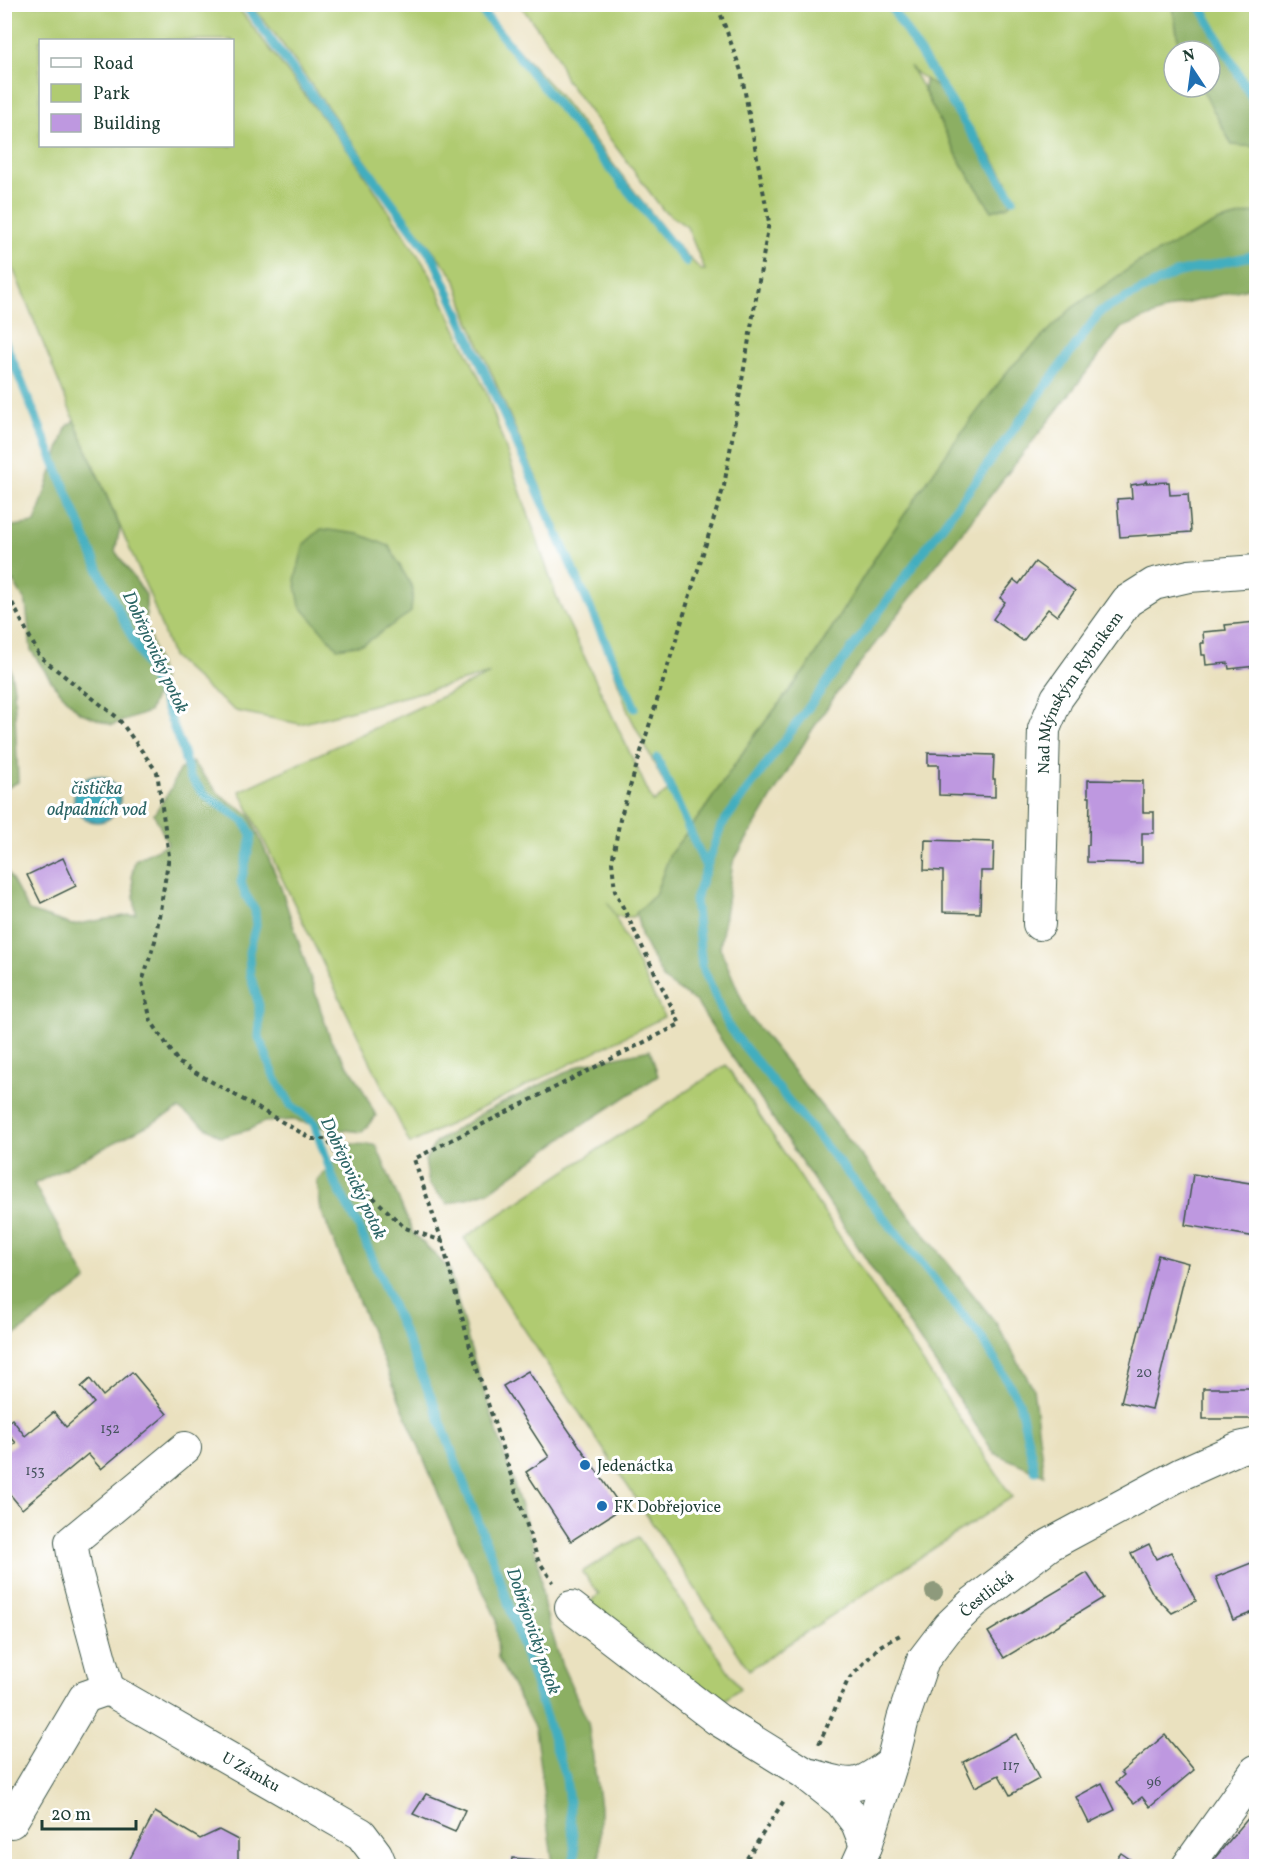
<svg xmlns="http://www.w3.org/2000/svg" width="1261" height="1871" viewBox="0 0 1261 1871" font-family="Vollkorn,serif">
	<rect width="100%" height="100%" fill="#fff"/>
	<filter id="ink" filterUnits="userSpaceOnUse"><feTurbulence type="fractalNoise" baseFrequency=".0167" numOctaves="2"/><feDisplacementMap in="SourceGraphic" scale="12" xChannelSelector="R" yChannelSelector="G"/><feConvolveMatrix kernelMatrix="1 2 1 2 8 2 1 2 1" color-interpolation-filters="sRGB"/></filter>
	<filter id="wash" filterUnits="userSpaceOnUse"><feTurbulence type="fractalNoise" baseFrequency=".008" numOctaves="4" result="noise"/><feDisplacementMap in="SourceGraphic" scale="24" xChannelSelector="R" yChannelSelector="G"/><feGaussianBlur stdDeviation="1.35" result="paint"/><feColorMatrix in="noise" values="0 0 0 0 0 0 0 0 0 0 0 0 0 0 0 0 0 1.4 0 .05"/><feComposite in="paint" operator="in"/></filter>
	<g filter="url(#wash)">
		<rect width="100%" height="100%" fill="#eae1bf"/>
		<!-- green -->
		<g fill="#b0cb71" stroke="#688452" stroke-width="1.5" fill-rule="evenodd">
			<path d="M4,5H236L355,160L429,272L487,394L558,601L653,802L668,791L628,712L597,620L468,318L455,278L401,210L278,38L251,5H478L554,89L675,243L701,270H705L687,227L663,210L566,80L554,50L520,5H1172L1179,45L1182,51H1174V87H1201L1232,145L1256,147V212L1217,222L880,550L809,665L752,739L704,810L670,854L655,895L633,917L615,916L608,902L664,1017L410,1144L240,791L490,674L300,724L236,711L210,691L172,656L151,598L74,420L5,248ZM40,40H232V146H40ZM910,66L916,73L942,91L982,142L962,165L924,90Z"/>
			<polygon points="1195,5 1256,5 1256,115 1234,65"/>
			<polygon points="726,1065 1012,1497 749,1670 464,1238"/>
			<polygon points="638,1537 740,1688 718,1705 589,1603 599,1594 582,1572"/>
		</g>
		<!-- forest -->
		<g fill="#8caf63" stroke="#56764c" stroke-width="1.5">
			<polygon points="1174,5 1195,5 1234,65 1252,104 1256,115 1256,147 1232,145 1201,87 1210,87 1210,51 1182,51 1179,45 1173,7"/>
			<polygon points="925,79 942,91 982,142 1007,181 1011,203 1008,206 992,211 962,165 924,90"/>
			<polygon points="1256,212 1256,286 1176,306 1121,328 839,690 812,730 733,862 720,948 749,1016 996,1323 1033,1388 1044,1475 994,1453 696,1002 664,980 642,938 636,913 655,895 670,854 704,810 752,739 809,665 880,550 950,448 1010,368 1072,308 1137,263 1217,222"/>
			<polygon points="74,420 120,528 115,551 146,595 146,624 162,679 149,712 112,725 79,712 54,685 31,650 26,603 13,581 5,591 5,523 7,527 35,523 66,428"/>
			<polygon points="321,529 359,534 389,546 413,589 411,612 364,644 337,648 300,606 295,580 304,544"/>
			<polygon points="4,637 14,688 18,782 5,789"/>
			<polygon points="192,762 222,797 249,814 279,882 331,1041 359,1082 376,1116 362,1132 327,1128 293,1120 264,1122 248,1130 221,1137 179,1109 34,1184 87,1280 5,1343 5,867 29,911 72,925 136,914 132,874 135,860 168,844 154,814 171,789 179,770"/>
			<polygon points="650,1050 658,1076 567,1135 490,1191 448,1204 429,1184 425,1160 436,1142 482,1113 583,1064"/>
			<polygon points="349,1144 376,1145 413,1233 449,1269 470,1347 538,1560 544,1606 561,1663 588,1722 600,1807 600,1866 553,1866 535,1729 498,1658 496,1618 449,1520 321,1210 317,1181"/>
		</g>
		<!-- water -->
		<circle fill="#42aebf" stroke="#30767a" stroke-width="1.5" cx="97" cy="799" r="23"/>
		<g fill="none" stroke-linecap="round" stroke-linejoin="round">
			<!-- stream -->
			<g stroke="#42aebf" stroke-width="9">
				<polyline points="244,4 434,259 635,708"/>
				<polyline points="476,4 686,262"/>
				<polyline points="889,4 1013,199"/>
				<polyline points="1199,4 1256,105"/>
				<polyline points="4,340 100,573 162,697 182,749 190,777 205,795 244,821 252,836 241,882 245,894 255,910 256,925 249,952 250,974 259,1005 259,1037 275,1078 291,1105 314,1123 334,1181 359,1227 434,1404 503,1587 566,1778 575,1854 572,1866"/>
				<polyline points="657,758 706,867"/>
				<polyline points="1035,1471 1019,1401 982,1338 730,1029 702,966 695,900 721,826 1101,311 1176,273 1256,255"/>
			</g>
		</g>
		<g id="blocks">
			<!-- building -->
			<g fill="#be98e0">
				<polygon points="1146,481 1146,483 1169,482 1170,495 1188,494 1191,532 1120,537 1117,499 1132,498 1131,485 1144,483"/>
				<polygon points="1035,562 1075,591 1057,616 1048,609 1023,641 993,619 1005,602 1000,598 1014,580 1019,584"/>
				<polygon points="1256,622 1256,666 1229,669 1228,663 1206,665 1205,655 1202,655 1201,643 1204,643 1203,632 1226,630 1225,625"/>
				<polygon points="928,753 994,755 993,779 995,779 995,797 939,795 939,765 928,765"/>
				<polygon points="1088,780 1143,781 1143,812 1154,812 1154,833 1142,833 1142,863 1087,862 1087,845 1089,845 1090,797 1088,797"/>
				<polygon points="925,840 994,842 993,871 981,871 980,913 943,912 943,871 924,870"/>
				<polygon points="63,858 76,886 41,903 27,875"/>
				<polygon points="1193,1174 1256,1184 1256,1237 1185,1225"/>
				<polygon points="1158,1255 1188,1263 1152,1409 1121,1402"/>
				<polygon points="528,1371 622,1508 571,1541 526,1472 549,1457 503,1386"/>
				<polygon points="132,1372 167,1414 101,1469 88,1454 22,1509 4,1487 4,1453 16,1443 4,1429 4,1425 12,1419 25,1436 54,1412 66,1427 94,1403 81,1387 90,1379 103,1396"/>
				<rect x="1203" y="1388" width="53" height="31"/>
				<polygon points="1149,1544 1156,1559 1171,1552 1196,1601 1172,1613 1153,1594 1131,1553"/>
				<polygon points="1256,1561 1256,1611 1233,1620 1216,1577"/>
				<polygon points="1087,1573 1103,1598 1004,1658 988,1632"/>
				<polygon points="1016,1734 1039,1779 1010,1795 999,1775 975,1787 963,1762"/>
				<polygon points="1165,1735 1194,1770 1150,1807 1142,1797 1134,1803 1116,1782 1124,1775 1121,1772"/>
				<polygon points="1102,1783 1115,1810 1089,1823 1076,1797"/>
				<polygon points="426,1794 465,1810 455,1832 413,1814"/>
				<polygon points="1256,1809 1256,1866 1208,1866"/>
				<polygon points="155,1812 200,1839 219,1830 238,1840 238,1862 246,1866 126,1866"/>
				<polygon points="1121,1853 1140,1866 1111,1866"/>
				<polygon points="512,1858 553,1861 553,1866 511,1866"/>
			</g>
		</g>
	</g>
	<g filter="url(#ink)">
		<use href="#blocks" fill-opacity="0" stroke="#3d5649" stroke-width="1.5"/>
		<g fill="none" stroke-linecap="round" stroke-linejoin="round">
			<!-- minor casing -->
			<g stroke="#3d5649" stroke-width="34">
				<g id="minor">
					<path id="s1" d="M1039,924L1044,729L1057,698L1127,601L1154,584L1189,576L1256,571"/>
					<polyline points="571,1607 717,1719 803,1772 841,1802 857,1823 866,1846"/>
					<polyline points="108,1689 76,1571 71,1542 185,1448"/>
					<path d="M812,1775C853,1787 857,1790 892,1762"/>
					<path id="s2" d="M4,1821L11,1822L85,1697L108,1689L361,1834L376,1854L381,1866"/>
					<path id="s3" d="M857,1866L866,1846L892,1762L903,1719L923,1660L949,1626L974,1602L1049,1545L1181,1474L1239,1448L1256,1444"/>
					<polyline points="1188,1866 1256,1771"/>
				</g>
			</g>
			<!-- path -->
			<g stroke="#3d5649" stroke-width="4" stroke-dasharray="4.5 4.5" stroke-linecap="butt">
				<polyline points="4,587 40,657 118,718 157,772 169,856 155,941 142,982 151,1021 179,1063 312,1139 327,1139 346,1171 405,1228 442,1241 470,1347 538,1560 553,1582"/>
				<polyline points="442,1241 414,1159 680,1024 615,891 612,862 620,819 724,486 769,222 741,71 717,4"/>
				<polyline points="819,1744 848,1680 880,1646 900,1635"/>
				<polyline points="742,1866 785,1799"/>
			</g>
			<!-- minor -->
			<use href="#minor" stroke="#fff" stroke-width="32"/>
		</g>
		<!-- trees -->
		<circle fill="#8e9a7b" cx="934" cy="1592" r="9"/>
	</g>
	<!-- markers -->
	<g fill="#1f6fb2" stroke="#fff" stroke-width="2">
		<circle cx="585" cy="1465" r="6"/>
		<circle cx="602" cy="1506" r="6"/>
	</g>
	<g text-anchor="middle" stroke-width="6" stroke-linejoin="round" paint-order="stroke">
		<!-- number labels -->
		<g font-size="14" fill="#47545f">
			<text x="1144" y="1377">20</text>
			<text x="110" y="1433">152</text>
			<text x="35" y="1475">153</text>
			<text x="1011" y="1770">117</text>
			<text x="1154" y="1786">96</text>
		</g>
		<!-- street labels -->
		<g font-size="16" fill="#1f3d34" stroke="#fff">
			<text dy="6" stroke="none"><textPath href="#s1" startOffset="242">Nad Mlýnským Rybníkem</textPath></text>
			<text dy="6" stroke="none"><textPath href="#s3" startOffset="309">Čestlická</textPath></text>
			<text dy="6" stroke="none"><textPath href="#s2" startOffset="342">U Zámku</textPath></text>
		</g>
		<!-- poi labels -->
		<g font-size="16" fill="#1f3d34" stroke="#fff" text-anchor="start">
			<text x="597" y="1471">Jedenáctka</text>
			<text x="614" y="1512">FK Dobřejovice</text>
		</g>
		<!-- water labels -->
		<g font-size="18" font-style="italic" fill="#2b6565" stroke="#fff">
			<text transform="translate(156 652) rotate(65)" y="6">Dobřejovický potok</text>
			<text x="97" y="794">čistička<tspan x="97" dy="21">odpadních vod</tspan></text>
			<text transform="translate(354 1178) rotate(65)" y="6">Dobřejovický potok</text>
			<text transform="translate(534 1631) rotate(71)" y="6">Dobřejovický potok</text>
		</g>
	</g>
	<!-- margin -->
	<rect width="1261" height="1871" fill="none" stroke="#fff" stroke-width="24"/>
	<!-- legend -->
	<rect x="39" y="39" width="195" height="108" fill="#ffffff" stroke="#a5b1ae" stroke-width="1.5"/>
	<rect x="51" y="58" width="30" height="9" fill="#ffffff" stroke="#a5b1ae" stroke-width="1.5"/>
	<text x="93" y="69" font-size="18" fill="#1f3d34">Road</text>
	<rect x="51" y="84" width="30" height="18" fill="#b0cb71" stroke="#a5b1ae" stroke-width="1.5"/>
	<text x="93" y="99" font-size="18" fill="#1f3d34">Park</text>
	<rect x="51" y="114" width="30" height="18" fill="#be98e0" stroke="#a5b1ae" stroke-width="1.5"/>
	<text x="93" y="129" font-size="18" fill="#1f3d34">Building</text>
	<!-- north arrow -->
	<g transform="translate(1192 69) rotate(347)"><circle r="28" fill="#ffffff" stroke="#a5b1ae" stroke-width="1.5"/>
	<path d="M0-4.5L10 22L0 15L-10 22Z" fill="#1f6fb2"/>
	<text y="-9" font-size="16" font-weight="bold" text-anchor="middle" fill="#1f3d34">N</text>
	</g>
	<!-- scale -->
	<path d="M42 1820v9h94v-9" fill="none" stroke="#1f3d34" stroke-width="3"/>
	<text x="51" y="1820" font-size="18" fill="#1f3d34" stroke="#ffffff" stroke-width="4.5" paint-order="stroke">20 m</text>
</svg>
